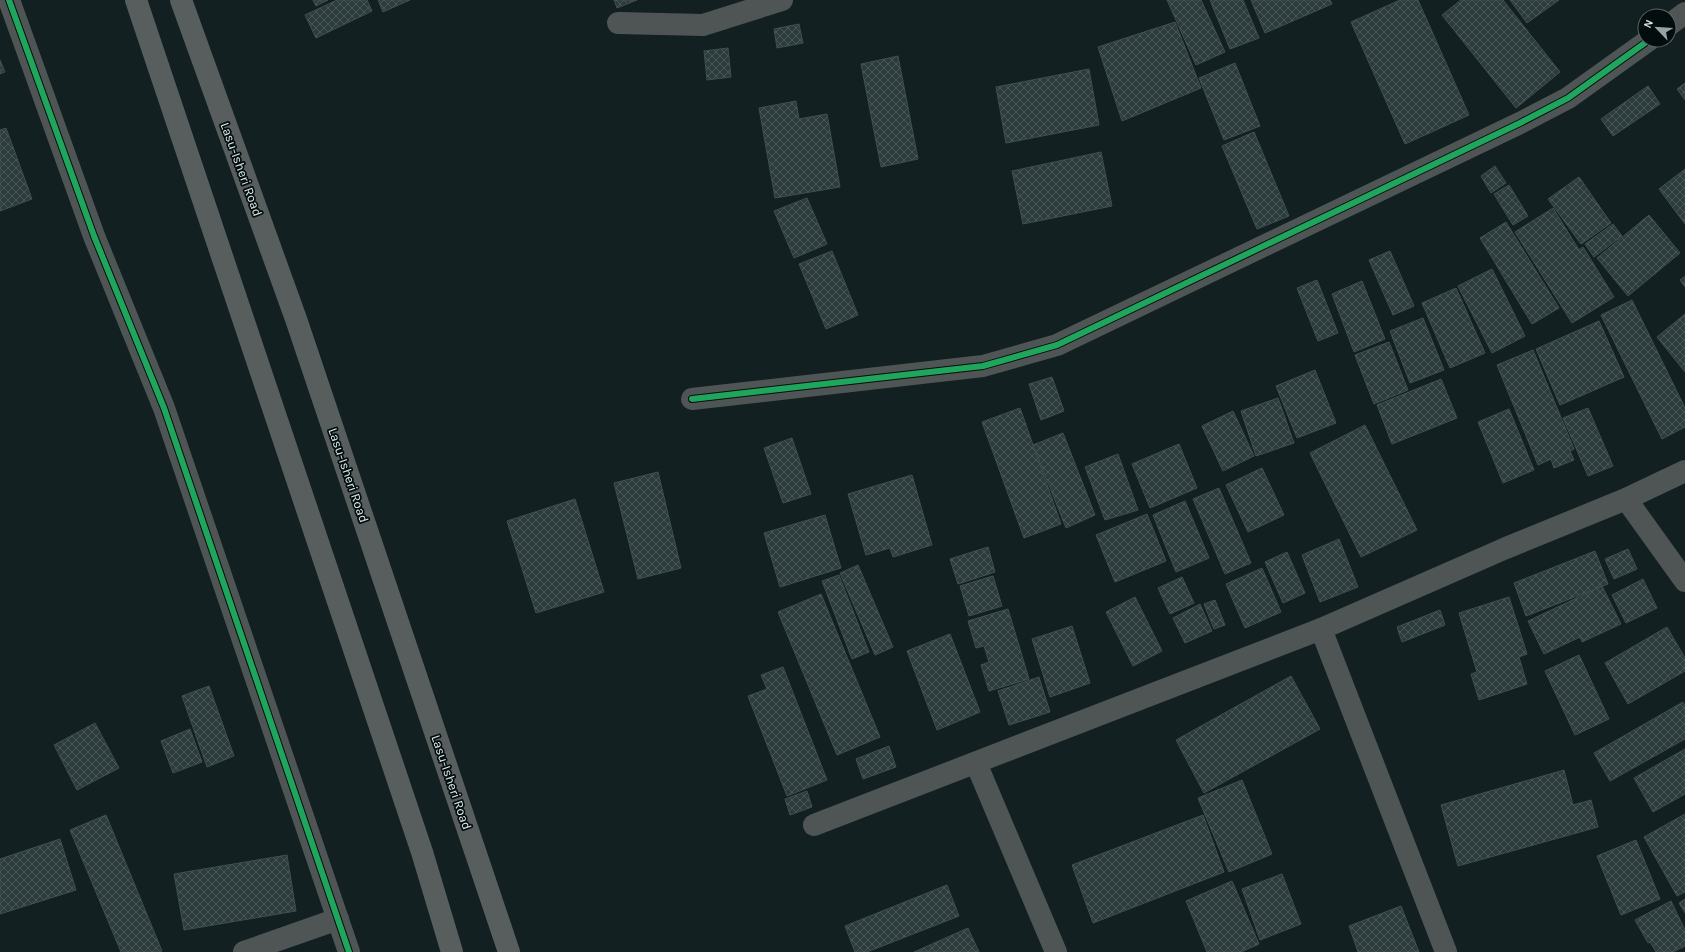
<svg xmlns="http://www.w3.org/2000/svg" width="1685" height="952" viewBox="0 0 1685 952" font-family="Karla,sans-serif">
	<defs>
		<pattern id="building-cross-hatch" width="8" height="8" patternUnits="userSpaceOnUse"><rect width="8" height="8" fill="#2c3c3c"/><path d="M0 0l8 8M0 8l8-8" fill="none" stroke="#4a5858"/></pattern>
	</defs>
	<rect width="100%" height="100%" fill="#122022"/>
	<!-- building -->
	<g fill="url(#building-cross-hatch)" stroke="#424e4f">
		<polygon points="313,0 328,0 316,6"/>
		<polygon points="337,0 367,0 372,11 316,38 305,15"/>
		<polygon points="378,0 410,0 383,12"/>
		<polygon points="614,0 637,0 617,8"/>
		<polygon points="1167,0 1201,0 1225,52 1196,65"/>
		<polygon points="1210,0 1243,0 1259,38 1230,49"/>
		<polygon points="1251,0 1330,0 1332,4 1265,33"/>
		<polygon points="1400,0 1418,0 1469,115 1405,144 1351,22"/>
		<polygon points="1461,0 1503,0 1560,72 1516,108 1442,15"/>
		<polygon points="1510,0 1559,0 1527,23"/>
		<polygon points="1175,22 1201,88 1122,121 1098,47"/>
		<polygon points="799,24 803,43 777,48 774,29"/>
		<polygon points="728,48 731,77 707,80 704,51"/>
		<polygon points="898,56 918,159 881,167 861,64"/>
		<polygon points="0,60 5,72 0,74"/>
		<polygon points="1235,63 1260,126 1224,140 1199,78"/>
		<polygon points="1089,69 1099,125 1006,143 996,87"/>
		<polygon points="1685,83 1685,100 1677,89"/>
		<polygon points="1648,86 1660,104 1613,136 1601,119"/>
		<polygon points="796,101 799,119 827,114 840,187 775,198 759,108"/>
		<polygon points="6,128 32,199 0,211 0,130"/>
		<polygon points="1254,132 1289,216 1257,229 1222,146"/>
		<polygon points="1101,152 1112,206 1023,224 1012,171"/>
		<polygon points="1495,166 1506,183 1491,193 1481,176"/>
		<polygon points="1685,169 1685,224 1659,189"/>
		<polygon points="1579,177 1611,223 1581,244 1548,199"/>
		<polygon points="1509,185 1528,216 1513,225 1494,194"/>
		<polygon points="807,198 827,244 794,258 774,211"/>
		<polygon points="1553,208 1579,250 1583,247 1614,297 1572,323 1515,232"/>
		<polygon points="1649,215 1680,253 1628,296 1597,258"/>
		<polygon points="1506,222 1559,308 1532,324 1480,238"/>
		<polygon points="1613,224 1622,236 1594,257 1585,244"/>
		<polygon points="832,251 858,315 826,329 799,264"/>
		<polygon points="1390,251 1414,306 1393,315 1369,260"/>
		<polygon points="1492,269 1525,336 1492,353 1458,286"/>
		<polygon points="1685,276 1685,287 1680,280"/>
		<polygon points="1317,280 1338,333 1318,341 1297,288"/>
		<polygon points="1362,281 1385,339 1354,352 1332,294"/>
		<polygon points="1456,288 1485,353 1450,368 1422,303"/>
		<polygon points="1632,300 1685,408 1685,427 1662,439 1601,315"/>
		<polygon points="1685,314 1685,372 1657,337"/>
		<polygon points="1423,318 1444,370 1410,383 1390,331"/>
		<polygon points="1599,321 1624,377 1560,405 1536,349"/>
		<polygon points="1389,342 1408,390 1374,404 1355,355"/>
		<polygon points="1533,350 1574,449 1570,451 1574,460 1554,468 1551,459 1538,465 1497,365"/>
		<polygon points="1315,370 1336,423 1297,438 1276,386"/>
		<polygon points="1052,377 1064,411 1041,420 1029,384"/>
		<polygon points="1441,379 1457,418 1392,444 1377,405"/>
		<polygon points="1278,398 1294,443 1256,456 1241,411"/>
		<polygon points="1020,408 1061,524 1024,538 982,422"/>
		<polygon points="1588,408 1613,466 1588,476 1563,418"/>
		<polygon points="1509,409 1534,470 1503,483 1478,422"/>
		<polygon points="1233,411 1254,456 1223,471 1202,426"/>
		<polygon points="1365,425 1417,530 1361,557 1310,453"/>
		<polygon points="1063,433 1095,515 1066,528 1033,445"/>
		<polygon points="792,438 811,494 783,503 764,448"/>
		<polygon points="1179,444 1197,488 1150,508 1132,464"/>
		<polygon points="1118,454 1138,510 1105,520 1085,467"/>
		<polygon points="1262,468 1284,515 1248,532 1226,485"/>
		<polygon points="658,472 681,568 638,579 614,483"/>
		<polygon points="912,475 932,545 893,557 890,548 866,555 848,494"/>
		<polygon points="1219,488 1251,563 1225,574 1193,499"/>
		<polygon points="575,499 604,592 536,613 507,521"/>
		<polygon points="1185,501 1209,558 1176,572 1153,515"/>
		<polygon points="1147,514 1166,561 1115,582 1096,535"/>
		<polygon points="825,515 841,568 780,587 764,533"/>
		<polygon points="1339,539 1358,587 1320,602 1302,555"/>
		<polygon points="988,547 995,572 958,584 950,559"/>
		<polygon points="1628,549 1637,569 1614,579 1605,559"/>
		<polygon points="1595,551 1608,584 1526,616 1514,583"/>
		<polygon points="1287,552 1305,593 1283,603 1265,562"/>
		<polygon points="858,565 893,647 875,655 840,573"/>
		<polygon points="1262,568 1281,612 1245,628 1226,584"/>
		<polygon points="839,575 869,652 852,659 822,581"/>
		<polygon points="993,576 1002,606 969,616 960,586"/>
		<polygon points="1182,577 1194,603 1170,614 1158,588"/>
		<polygon points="1643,579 1657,608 1626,623 1612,595"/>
		<polygon points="1602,586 1621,624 1582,642 1580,637 1544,654 1528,621"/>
		<polygon points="821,594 880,737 837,755 778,612"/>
		<polygon points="1135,597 1162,651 1133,666 1106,612"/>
		<polygon points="1509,597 1527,654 1519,657 1527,684 1479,700 1471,674 1477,672 1459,613"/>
		<polygon points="1215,600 1225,625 1214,629 1204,604"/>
		<polygon points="1200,604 1212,631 1185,643 1173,618"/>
		<polygon points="1008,609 1029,679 989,691 981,665 989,662 984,646 976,648 968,621"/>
		<polygon points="1440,610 1445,625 1402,642 1397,627"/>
		<polygon points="1072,626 1090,683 1050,697 1032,639"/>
		<polygon points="1667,627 1685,658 1685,671 1628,704 1605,663"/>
		<polygon points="950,634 980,712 937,730 907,651"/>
		<polygon points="1579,655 1609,719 1575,735 1545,671"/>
		<polygon points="783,667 827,780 787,796 748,696 767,689 761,675"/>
		<polygon points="1291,676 1320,729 1204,793 1176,740"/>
		<polygon points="1039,677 1050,712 1009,725 998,691"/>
		<polygon points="209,686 234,756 207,767 182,696"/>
		<polygon points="1683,702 1685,706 1685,739 1610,781 1594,753"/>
		<polygon points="95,723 119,768 77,790 54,745"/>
		<polygon points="190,729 202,762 173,773 161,741"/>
		<polygon points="889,746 896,767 863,779 856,759"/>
		<polygon points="1685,749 1685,794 1653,812 1634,778"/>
		<polygon points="1564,770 1573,805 1591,800 1598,827 1458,866 1441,805"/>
		<polygon points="1242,780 1272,854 1229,872 1198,798"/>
		<polygon points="807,791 812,807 790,815 785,799"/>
		<polygon points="1685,814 1685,892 1677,896 1644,837"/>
		<polygon points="106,815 162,951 159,952 121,952 70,830"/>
		<polygon points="1203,815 1224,872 1093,923 1072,865"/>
		<polygon points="60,839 76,890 0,914 0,859"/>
		<polygon points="1636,840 1660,899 1621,915 1597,856"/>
		<polygon points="287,855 296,911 184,930 174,874"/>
		<polygon points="1282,874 1301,924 1260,940 1242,889"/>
		<polygon points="1232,881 1259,944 1241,952 1207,952 1186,901"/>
		<polygon points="947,885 959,916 867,952 855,952 845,926"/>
		<polygon points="1685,899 1685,913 1679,903"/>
		<polygon points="1671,901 1685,930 1685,946 1673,952 1656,952 1650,942 1648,943 1635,920"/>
		<polygon points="1401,906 1419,952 1358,952 1349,926"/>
		<polygon points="968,928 979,952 914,952"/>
	</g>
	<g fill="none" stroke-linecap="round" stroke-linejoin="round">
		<!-- minor -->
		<g stroke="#4f5555" stroke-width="22">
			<polyline points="9,0 94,236 164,408 349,952"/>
			<polyline points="618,23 703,25 782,0"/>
			<polyline points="1669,25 1685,13"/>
			<polyline points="692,399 983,366 1057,345 1520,123 1568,98 1649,40"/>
			<polyline points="1626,499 1685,581"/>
			<polyline points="1321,629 1446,952"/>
			<polyline points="976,763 1056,952"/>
			<polyline points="814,825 1321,629 1506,548 1626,499 1685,471"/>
			<polyline points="244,952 338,919"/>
		</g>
		<!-- major -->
		<g stroke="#585e5e" stroke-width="22">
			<polyline points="136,0 422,852 452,952"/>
			<polyline points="181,0 296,319 509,952"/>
		</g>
		<!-- cycleway casing -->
		<g stroke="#040d0e" stroke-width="8">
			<g id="cycleway">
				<polyline points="9,0 94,236 164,408 349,952"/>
				<polyline points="692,399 983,366 1057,345 1520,123 1568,98 1649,40"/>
			</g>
		</g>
		<!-- cycleway -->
		<use href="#cycleway" stroke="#20a55d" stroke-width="6"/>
	</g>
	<g text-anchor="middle" stroke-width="3.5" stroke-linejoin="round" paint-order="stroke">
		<!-- street labels -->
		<g font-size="13" fill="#dcebeb" stroke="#040d0e">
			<text transform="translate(242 169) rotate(70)" y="5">Lasu-Isheri Road</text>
			<text transform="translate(349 475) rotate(71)" y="5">Lasu-Isheri Road</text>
			<text transform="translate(452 782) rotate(71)" y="5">Lasu-Isheri Road</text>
		</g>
	</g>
	<!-- north arrow -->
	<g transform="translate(1657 28) rotate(295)"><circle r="19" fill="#040d0e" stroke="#5a6666"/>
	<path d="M0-3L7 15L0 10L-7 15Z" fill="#95a4a5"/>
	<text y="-6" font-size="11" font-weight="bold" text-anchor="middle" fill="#dcebeb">N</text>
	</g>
</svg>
